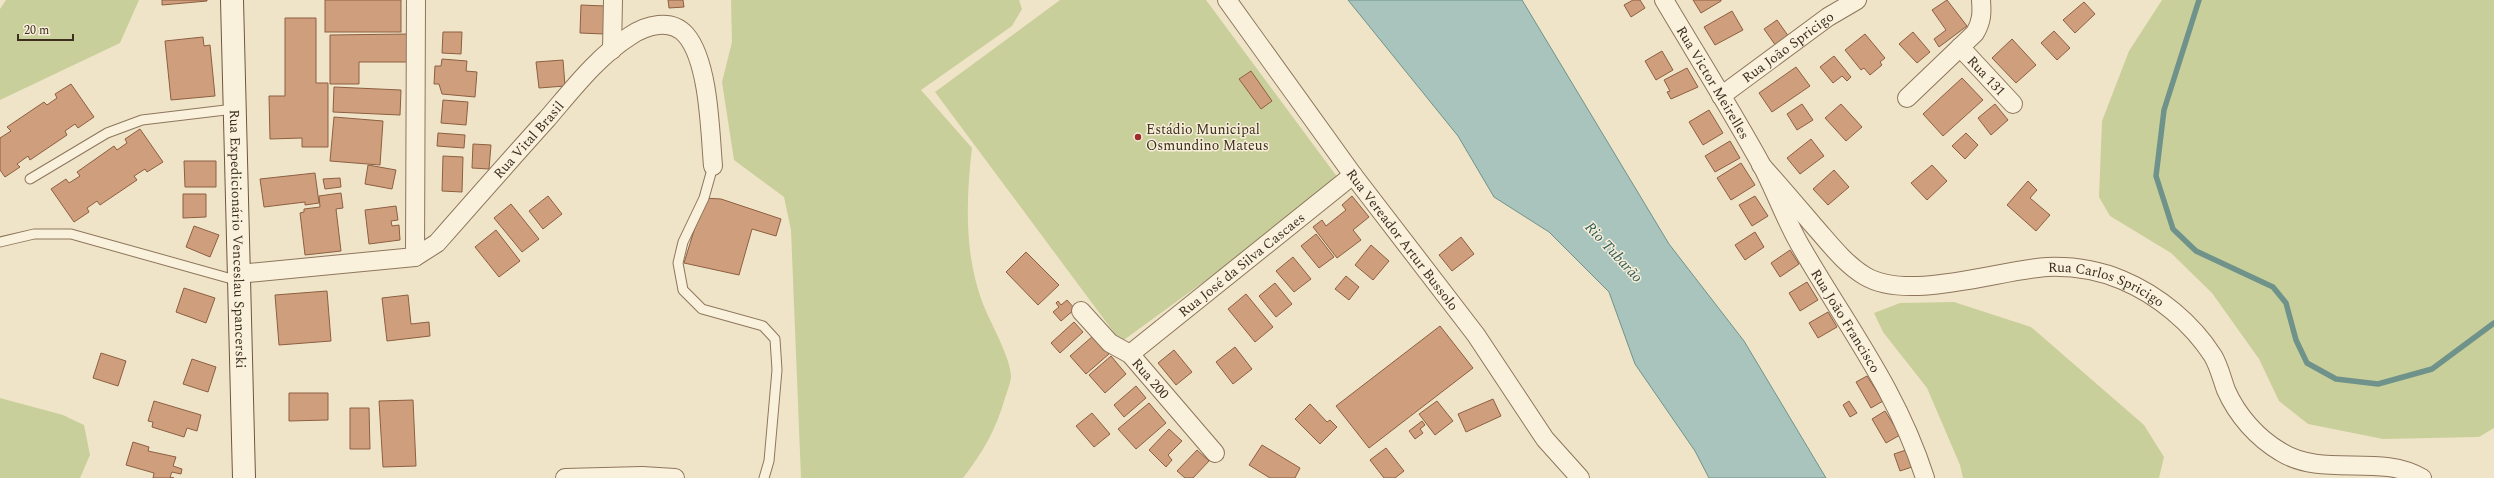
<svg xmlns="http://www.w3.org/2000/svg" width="2494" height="478" viewBox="0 0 2494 478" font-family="Spectral,serif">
	<rect width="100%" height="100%" fill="#f0e4c8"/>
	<!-- green -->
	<g fill="#c9cf9b">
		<polygon points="6,0 139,0 120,43 0,100 0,9"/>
		<path d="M731,0H1019L1022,9L1012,26L921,90L972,148C966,200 964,254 983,304C990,322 1012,360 1011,378C1010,384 1007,392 1005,398C996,430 983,452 963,478H801L791,230L784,197L734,160L722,82L732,42Z"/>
		<polygon points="1060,0 1206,0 1341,182 1121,342 935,92"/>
		<polygon points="2162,0 2494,0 2494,428 2479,437 2383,439 2308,424 2279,401 2259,359 2212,293 2171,253 2110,216 2099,197 2102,121 2129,51"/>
		<polygon points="1954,302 2031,327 2144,425 2164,457 2159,478 1963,478 1960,465 1927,388 1883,332 1874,313 1900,303"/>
		<polygon points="0,398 63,415 84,425 90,455 80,478 0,478"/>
	</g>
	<!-- water -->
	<polygon fill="#a9c4bc" stroke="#6f938a" points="1348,0 1522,0 1669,244 1744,341 1826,478 1709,478 1695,451 1635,364 1609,292 1549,232 1494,197 1458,136"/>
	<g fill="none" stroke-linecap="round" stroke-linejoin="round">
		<!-- stream -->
		<polyline stroke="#6f938a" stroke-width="5.5" points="2199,0 2164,110 2156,176 2173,229 2196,251 2273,287 2286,303 2296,340 2307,363 2336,379 2378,384 2432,369 2494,323"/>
	</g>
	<!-- building -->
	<g fill="#cf9f7d" stroke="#8d5f41">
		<polygon points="162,0 207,0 207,1 162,5"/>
		<rect x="325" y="0" width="76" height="32"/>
		<polygon points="668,0 683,0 684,7 669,8"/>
		<polygon points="1633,0 1640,0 1645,8 1631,17 1624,5"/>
		<polygon points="1693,0 1721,0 1721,1 1701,13"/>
		<polygon points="1947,0 1967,26 1939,47 1934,39 1946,30 1932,10"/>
		<polygon points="2084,2 2095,14 2075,33 2063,20"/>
		<polygon points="581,5 605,6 604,34 580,33"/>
		<polygon points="1732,11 1743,30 1715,45 1704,27"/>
		<polygon points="285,18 316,18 316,83 328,83 328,147 302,147 302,138 270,139 269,96 285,96"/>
		<polygon points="1777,20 1789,37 1776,46 1764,29"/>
		<polygon points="2054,31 2070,48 2057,60 2041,43"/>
		<polygon points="443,32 462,32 461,54 442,53"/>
		<polygon points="1913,32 1930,52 1917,63 1899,44"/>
		<polygon points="409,34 409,62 359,62 359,84 330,84 330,35"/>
		<polygon points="1865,34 1885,58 1880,62 1882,65 1870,75 1864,68 1861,70 1845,50"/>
		<polygon points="203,37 204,46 210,45 215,96 171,100 165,41"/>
		<polygon points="2012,39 2036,65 2016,83 1992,58"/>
		<polygon points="1662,51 1673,70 1656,80 1645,61"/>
		<polygon points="1834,56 1851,77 1847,81 1842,76 1833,83 1820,67"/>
		<polygon points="442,59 467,61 466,71 477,72 475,97 442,94 439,84 434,84 435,66 441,66"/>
		<polygon points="563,60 565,86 539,88 536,62"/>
		<polygon points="1796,67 1810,86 1772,112 1759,93"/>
		<polygon points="1687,68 1698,87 1671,99 1667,92 1670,91 1664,80"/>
		<polygon points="1251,71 1272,101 1261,109 1239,79"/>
		<polygon points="1962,78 1983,100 1943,136 1923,114"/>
		<polygon points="71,84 94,117 78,128 75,124 65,131 67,135 30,160 28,156 17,164 20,167 5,177 0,170 0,138 11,131 7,127 44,102 47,105 57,98 55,94"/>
		<polygon points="334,87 401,90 400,115 333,112"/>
		<polygon points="443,100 468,102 466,125 441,123"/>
		<polygon points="1802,104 1813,120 1797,130 1787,114"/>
		<polygon points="1841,104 1862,127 1846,141 1825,118"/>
		<polygon points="1995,104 2008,120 1991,135 1978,118"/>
		<polygon points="1709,110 1723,133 1703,145 1689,122"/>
		<polygon points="334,117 383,121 380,165 330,161"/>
		<polygon points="140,129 163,162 147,172 145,169 134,176 137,180 100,205 97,201 87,208 89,212 74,222 51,189 66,179 69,183 80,176 77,172 114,146 117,150 127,143 125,139"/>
		<polygon points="438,133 465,135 464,148 437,146"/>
		<polygon points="1966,133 1978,145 1965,159 1952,146"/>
		<polygon points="1811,139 1824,156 1800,174 1787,158"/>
		<polygon points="1730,141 1740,158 1715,172 1705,156"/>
		<polygon points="473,144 491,145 489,169 472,168"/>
		<polygon points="443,156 463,157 462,192 442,191"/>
		<polygon points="184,161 216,161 216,187 185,187"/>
		<polygon points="1741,163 1755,185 1731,200 1717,178"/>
		<polygon points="368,165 396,170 392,189 365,184"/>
		<polygon points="1932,165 1947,181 1927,200 1911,183"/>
		<polygon points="1834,170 1849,187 1828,205 1813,189"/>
		<polygon points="315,173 319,203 305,205 305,202 264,207 260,179"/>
		<polygon points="340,178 341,187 325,189 323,179"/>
		<polygon points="2028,181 2037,190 2030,198 2050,215 2036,231 2007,205"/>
		<polygon points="341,193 343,208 336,209 341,251 305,255 300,213 304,212 304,209 320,207 319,196"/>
		<polygon points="183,194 206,194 206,217 183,218"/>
		<polygon points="548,196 562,214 543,229 529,211"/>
		<polygon points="1352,196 1369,217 1353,230 1361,240 1337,258 1313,227 1322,220 1326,226 1346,210 1342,205"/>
		<polygon points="1755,196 1768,216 1752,226 1739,205"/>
		<polygon points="704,198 721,199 781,219 776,236 752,229 739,275 684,263"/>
		<polygon points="511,204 539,239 522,252 494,218"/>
		<polygon points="396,206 398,220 391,221 392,226 399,225 400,240 369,244 365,210"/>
		<polygon points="194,226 219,235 210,257 186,247"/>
		<polygon points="496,230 520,261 499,277 475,247"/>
		<polygon points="1755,232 1764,247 1745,260 1735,245"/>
		<polygon points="1316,234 1334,257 1319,268 1301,246"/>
		<polygon points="1461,237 1474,254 1452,271 1439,255"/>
		<polygon points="1371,245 1389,261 1373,280 1355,265"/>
		<polygon points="1790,250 1799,264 1780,277 1771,263"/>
		<polygon points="1026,252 1059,285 1038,305 1006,272"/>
		<polygon points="1293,257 1311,279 1294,292 1276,271"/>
		<polygon points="1346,276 1359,287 1349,300 1335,289"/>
		<polygon points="1807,282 1818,300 1800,311 1789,293"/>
		<polygon points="1275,283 1292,304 1276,317 1259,296"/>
		<polygon points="184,288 215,298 206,323 176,312"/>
		<polygon points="327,291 331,341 279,345 275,295"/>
		<polygon points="1246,294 1273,327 1255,342 1228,309"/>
		<polygon points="408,295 411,324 429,322 430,336 387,341 382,298"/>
		<polygon points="1067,300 1075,309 1061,321 1053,312 1059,307 1056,303 1058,301 1061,305"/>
		<polygon points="1828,312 1837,327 1818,338 1809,323"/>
		<polygon points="1074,322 1083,332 1060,353 1051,343"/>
		<polygon points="1440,326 1473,368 1369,448 1336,406"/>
		<polygon points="1093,336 1109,354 1086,374 1070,356"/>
		<polygon points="1235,347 1252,369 1233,384 1216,362"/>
		<polygon points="1174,350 1192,372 1176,385 1158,363"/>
		<polygon points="101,353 126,361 118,386 93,378"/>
		<polygon points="1111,356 1126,374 1105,393 1089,375"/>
		<polygon points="192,359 216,367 208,392 183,384"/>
		<polygon points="1867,376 1883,401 1871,408 1856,382"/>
		<polygon points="1136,386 1146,398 1124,417 1114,405"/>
		<polygon points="289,393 328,393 328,420 289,421"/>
		<polygon points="1493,399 1501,416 1466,432 1458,414"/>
		<polygon points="413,400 416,466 383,467 379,401"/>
		<polygon points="154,401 201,415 197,431 187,428 184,437 152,427 153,422 148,421"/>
		<polygon points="1437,401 1453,421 1435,435 1419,414"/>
		<polygon points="1849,401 1857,413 1850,417 1843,405"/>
		<polygon points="1149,403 1166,423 1136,449 1118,429"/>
		<polygon points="1310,404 1327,422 1330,420 1337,427 1320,444 1295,419"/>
		<polygon points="350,408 369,408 370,449 350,449"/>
		<polygon points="1885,411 1900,435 1886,443 1872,419"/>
		<polygon points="1092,413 1110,434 1094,447 1076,426"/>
		<polygon points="1422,421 1425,425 1420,429 1423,433 1415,439 1409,431"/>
		<polygon points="1169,429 1182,441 1168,455 1172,460 1166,467 1149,450"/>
		<polygon points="133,442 149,447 148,451 176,457 173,466 182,469 181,474 172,472 170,477 174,478 153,478 154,473 126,465"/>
		<polygon points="1262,445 1300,468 1295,478 1270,478 1249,465"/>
		<polygon points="1386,448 1404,471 1395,478 1384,478 1370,460"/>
		<polygon points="1197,450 1209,461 1193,478 1185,478 1177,471"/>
		<polygon points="1906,450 1912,467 1900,471 1894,454"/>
	</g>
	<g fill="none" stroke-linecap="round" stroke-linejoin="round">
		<!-- lane casing -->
		<g stroke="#8d765c" stroke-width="11">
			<g id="lane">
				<polyline points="713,166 704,198 683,242 678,263 683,290 702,309 763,326 775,339 777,370 769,461 764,478"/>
				<polyline points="30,179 107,133 142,120 234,109"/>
				<polyline points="0,242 34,234 71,234 239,281"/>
			</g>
		</g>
		<!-- street casing -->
		<g stroke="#8d765c" stroke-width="20">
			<g id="street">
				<path id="s1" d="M1227,0L1353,175L1476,335L1545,439L1580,478"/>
				<path id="s2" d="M1664,0C1696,54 1730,108 1761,164C1775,190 1785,219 1800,245C1846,325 1896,388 1925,478"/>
				<path id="s3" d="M1960,47L2013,104"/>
				<polyline points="612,50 613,0"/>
				<path id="s4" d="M1721,96L1828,17L1857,0"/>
				<path d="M1907,98L1975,33C1982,21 1982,13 1981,0"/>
				<path id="s5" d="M1761,165C1779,185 1796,205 1814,226C1830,244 1845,264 1865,276C1908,302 1999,270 2047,267C2073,266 2098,270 2122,280C2158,295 2192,323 2213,356C2219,366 2222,379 2226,390C2237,415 2257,438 2281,452C2323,478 2380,453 2422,478"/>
				<polyline points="415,257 416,0"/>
				<path id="s6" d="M238,274L415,257L437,243C473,202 510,160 547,119C572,90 598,56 630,36C646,25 671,18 686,35C709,62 710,131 713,166"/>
				<path id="s7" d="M1081,311L1110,343L1130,354L1215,453"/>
				<path id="s8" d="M1130,354L1353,175"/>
				<polyline points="565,478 642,476 675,478"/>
			</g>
		</g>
		<!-- secondary casing -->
		<g stroke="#6f573f" stroke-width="24">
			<g id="secondary">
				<path id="s9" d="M232,0L244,478"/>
			</g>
		</g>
		<!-- lane -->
		<use href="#lane" stroke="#faf1dc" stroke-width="9"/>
		<!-- street -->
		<use href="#street" stroke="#faf1dc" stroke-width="18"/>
		<!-- secondary -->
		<use href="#secondary" stroke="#faf1dc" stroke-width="22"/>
	</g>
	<!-- markers -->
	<circle fill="#9e2a2b" stroke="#f7eed8" stroke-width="1.5" cx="1138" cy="137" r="4"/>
	<g text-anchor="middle" stroke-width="3" stroke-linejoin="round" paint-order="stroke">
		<!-- street labels -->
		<g font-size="14" fill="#3d2e20" stroke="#f7eed8">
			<text dy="5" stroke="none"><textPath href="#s4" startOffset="83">Rua João Spricigo</textPath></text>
			<text dy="5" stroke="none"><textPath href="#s3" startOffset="39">Rua 131</textPath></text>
			<text dy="5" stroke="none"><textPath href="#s2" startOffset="96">Rua Victor Meirelles</textPath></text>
			<text dy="5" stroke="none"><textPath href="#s6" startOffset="342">Rua Vital Brasil</textPath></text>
			<text dy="5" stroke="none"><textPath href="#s9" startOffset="239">Rua Expedicionário Venceslau Spancerski</textPath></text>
			<text dy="5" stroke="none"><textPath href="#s1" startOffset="297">Rua Vereador Artur Bussolo</textPath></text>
			<text dy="5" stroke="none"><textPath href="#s8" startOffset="143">Rua José da Silva Cascaes</textPath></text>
			<text dy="5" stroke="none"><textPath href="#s5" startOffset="400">Rua Carlos Spricigo</textPath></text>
			<text dy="5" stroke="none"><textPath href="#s2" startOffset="369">Rua João Francisco</textPath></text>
			<text dy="5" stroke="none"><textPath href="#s7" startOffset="98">Rua 200</textPath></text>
		</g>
		<!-- poi labels -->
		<g font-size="14" fill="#3d2e20" stroke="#f7eed8" text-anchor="start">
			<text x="1146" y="134">Estádio Municipal<tspan x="1146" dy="16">Osmundino Mateus</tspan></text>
		</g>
		<!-- water labels -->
		<g font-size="15" font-style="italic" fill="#2f5d5a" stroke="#f7eed8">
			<text transform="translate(1614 252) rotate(47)" y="5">Rio Tubarão</text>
		</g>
	</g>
	<!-- scale -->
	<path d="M18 34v6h55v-6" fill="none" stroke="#3d2e20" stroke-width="2"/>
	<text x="24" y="34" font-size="12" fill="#3d2e20" stroke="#f7eed8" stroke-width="3" paint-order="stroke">20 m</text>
</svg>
